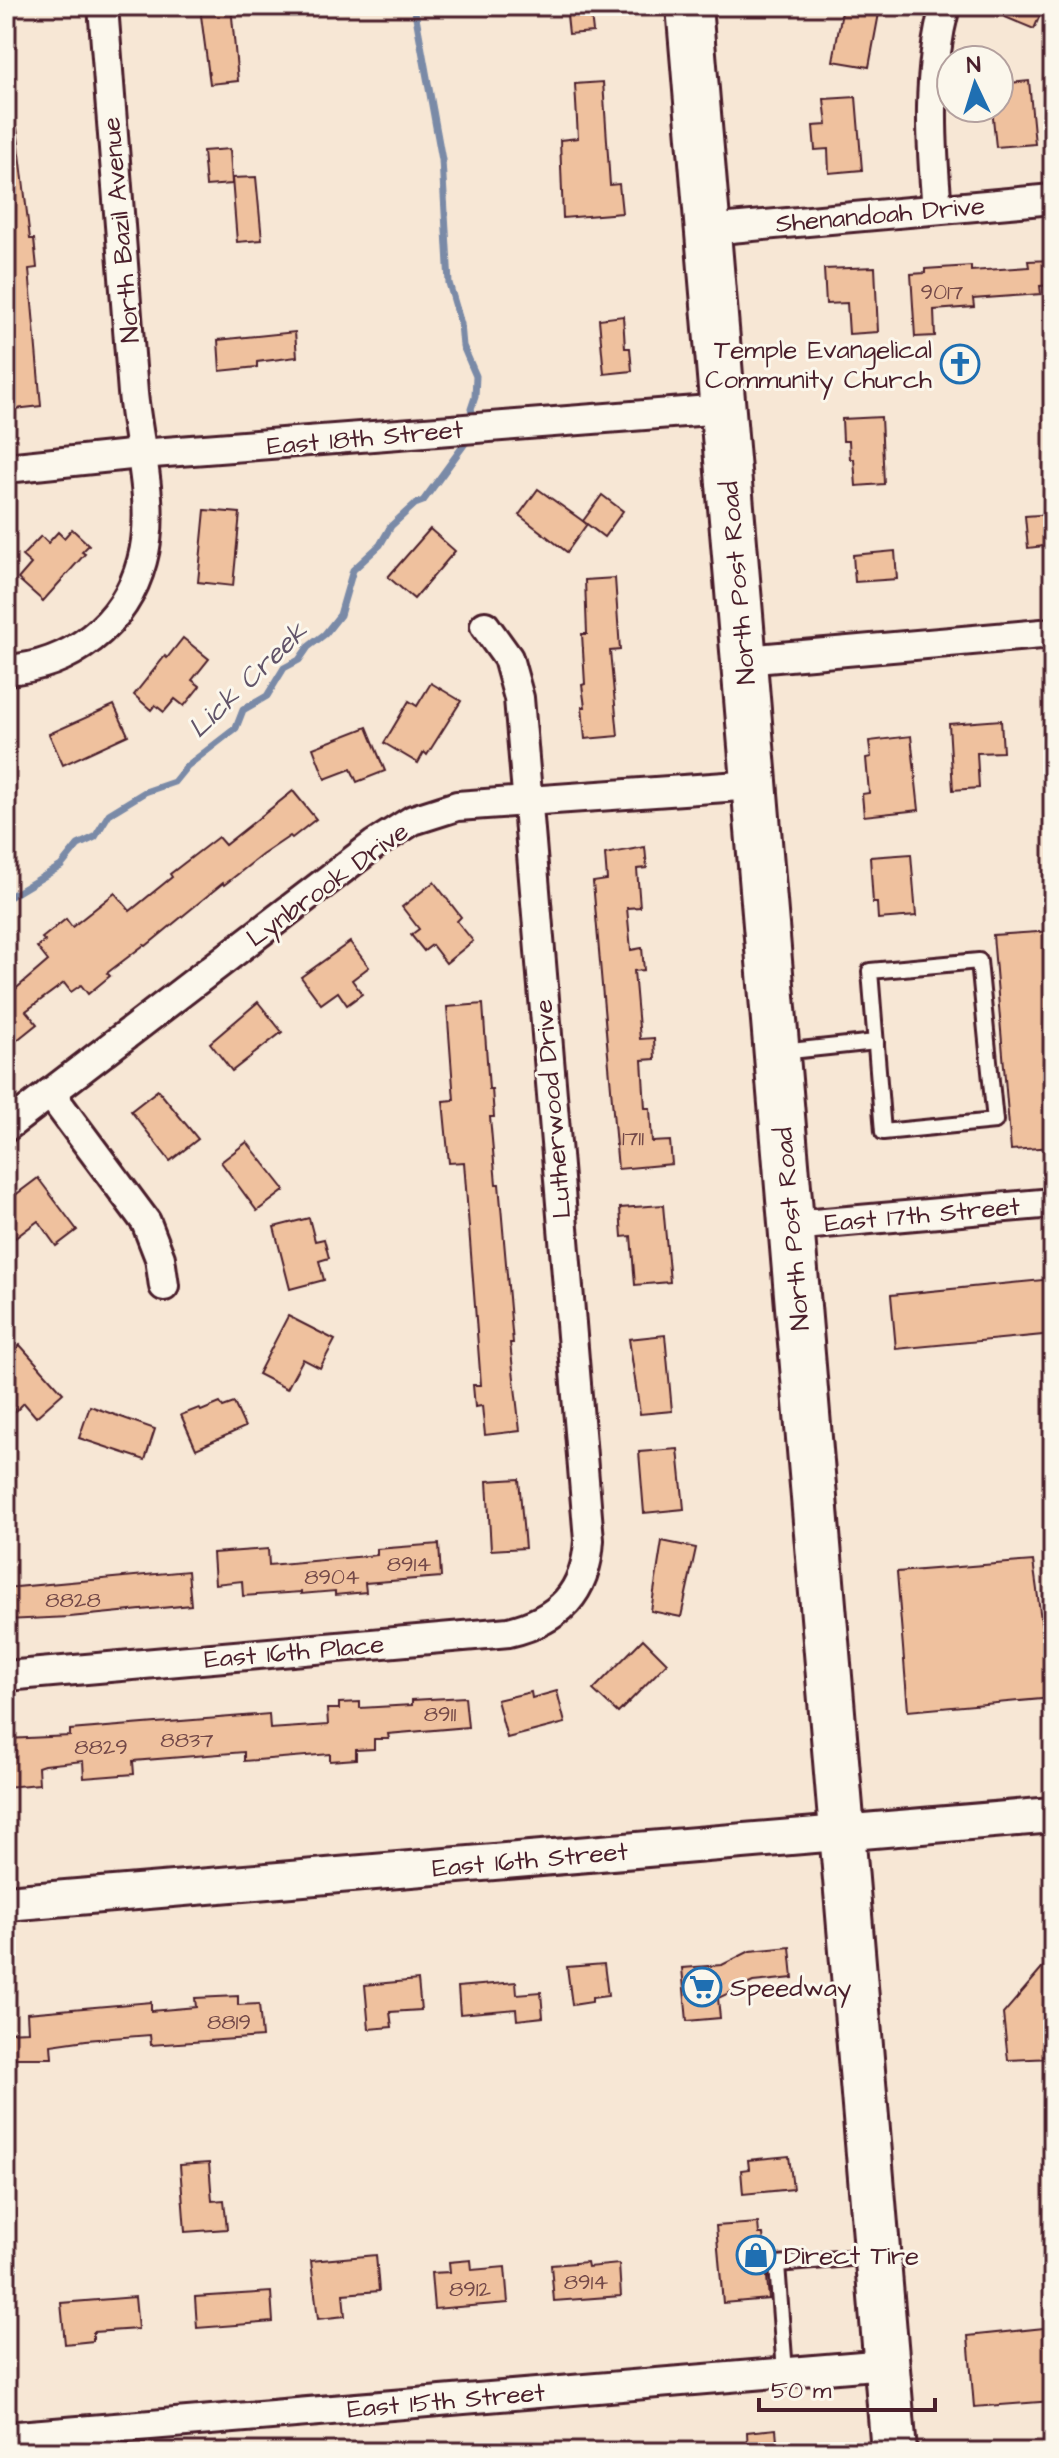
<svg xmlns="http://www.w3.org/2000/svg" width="1059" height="2458" viewBox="0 0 1059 2458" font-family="'Architects Daughter',sans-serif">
	<rect width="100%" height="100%" fill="#f7e7d5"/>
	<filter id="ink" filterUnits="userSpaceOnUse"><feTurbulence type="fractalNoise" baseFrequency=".0125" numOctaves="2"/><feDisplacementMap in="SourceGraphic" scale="16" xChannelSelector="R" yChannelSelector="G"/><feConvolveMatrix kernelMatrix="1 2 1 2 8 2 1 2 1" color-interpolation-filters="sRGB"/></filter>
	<g filter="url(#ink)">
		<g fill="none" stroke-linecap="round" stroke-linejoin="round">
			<!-- stream -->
			<g stroke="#7a8aa7" stroke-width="7">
				<polyline points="414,6 442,160 449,283 461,324 463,346 476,376 475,397 471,409 473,414"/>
				<polyline points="6,899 61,866 78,845 95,837 109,814 145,792 174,782 187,766 236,728 243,710 267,696 284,668 299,660 308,647 325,634 340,615 353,570 380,545 391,526 415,504 423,501 469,438"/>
			</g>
		</g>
		<!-- building -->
		<g fill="#efc19e" stroke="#4a1f2b" stroke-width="2">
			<polygon points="231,6 238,81 210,84 200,8"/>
			<polygon points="566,6 590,6 593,32 569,34"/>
			<polygon points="843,6 880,8 869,67 833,61"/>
			<polygon points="979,6 1044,6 1034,29"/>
			<polygon points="1029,81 1035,144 996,147 992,108 999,110 999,84"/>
			<polygon points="603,82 610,185 619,184 622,213 563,218 560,140 578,138 575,84"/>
			<polygon points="856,97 862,170 829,173 828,149 815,150 813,126 827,125 824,99"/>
			<polygon points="17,128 30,239 34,239 37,268 29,269 41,406 15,409 14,406 7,406 6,395 6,386 14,386 6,297 6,129"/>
			<polygon points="230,149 232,184 206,186 203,151"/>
			<polygon points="256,177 262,240 237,242 232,178"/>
			<polygon points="1053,260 1053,285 1040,286 1041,294 973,299 974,307 934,310 935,336 915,337 911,274 925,273 925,269 971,266 971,271 1029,267 1028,261"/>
			<polygon points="875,267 878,332 849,334 847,303 826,304 824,269"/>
			<polygon points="623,316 625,348 630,348 632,371 604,374 599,319"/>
			<polygon points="295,332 297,357 257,362 257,367 220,371 218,340"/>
			<polygon points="881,417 884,484 856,486 854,459 850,459 849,441 843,441 842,419"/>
			<polygon points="538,489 587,524 567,552 519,515"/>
			<polygon points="602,495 623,511 604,537 583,521"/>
			<polygon points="205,510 240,513 233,586 198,582"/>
			<polygon points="1053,514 1053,545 1028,548 1025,516"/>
			<polygon points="72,529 89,545 82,552 85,554 43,601 18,579 31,564 22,556 41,536 48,543 58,532 64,538"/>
			<polygon points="430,529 455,551 414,599 388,577"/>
			<polygon points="895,551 897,579 855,582 853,555"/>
			<polygon points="615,578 620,650 610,651 618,736 585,739 582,707 585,707 582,685 585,684 582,634 587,634 585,580"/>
			<polygon points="183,638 209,659 192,680 200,686 184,706 175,699 164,712 155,705 151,710 134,695 165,656 167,658"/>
			<polygon points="431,683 461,701 427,755 424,752 418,763 384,743 409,701 417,706"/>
			<polygon points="114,705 128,735 63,765 49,734"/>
			<polygon points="1001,720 1003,752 977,753 979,788 953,790 949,724"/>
			<polygon points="367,727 385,771 357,782 351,769 325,779 313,748"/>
			<polygon points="911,736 919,810 864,816 862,794 869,793 866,758 871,757 869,741"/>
			<polygon points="293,791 316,819 292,838 290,836 262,855 224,885 223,883 146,946 144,945 107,973 110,976 88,994 81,985 71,992 64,983 26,1011 37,1024 6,1049 6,985 12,992 48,961 37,947 45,941 42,938 66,919 72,927 115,893 130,911 172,877 170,874 218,837 225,845"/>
			<polygon points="645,847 647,868 637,869 640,907 627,908 631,950 642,948 644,970 634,971 640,1039 654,1038 655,1059 642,1060 645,1108 650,1108 652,1142 670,1141 672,1164 618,1169 593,882 607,880 605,854"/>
			<polygon points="911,854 916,916 878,919 877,903 873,903 870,857"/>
			<polygon points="434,882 461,917 457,921 473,941 446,963 432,945 424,951 411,935 419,929 402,907"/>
			<polygon points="1053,931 1053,1147 1011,1150 993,935"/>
			<polygon points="350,942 369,967 352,980 362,994 347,1005 338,992 321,1004 301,977"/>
			<polygon points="258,1002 282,1032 232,1071 210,1043"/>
			<polygon points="483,1004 489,1089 492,1089 494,1117 490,1117 496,1184 499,1184 513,1343 510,1343 520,1431 485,1435 482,1406 475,1407 473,1385 481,1385 464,1162 449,1163 443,1101 454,1100 447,1007"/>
			<polygon points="158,1090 198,1139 170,1161 131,1111"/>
			<polygon points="247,1142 285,1190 257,1211 221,1162"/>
			<polygon points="38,1178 77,1230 56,1246 38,1221 15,1238 6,1226 6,1202"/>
			<polygon points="663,1205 670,1282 635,1285 631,1236 622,1237 620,1208"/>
			<polygon points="309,1218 315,1241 324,1239 329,1258 319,1261 324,1280 290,1289 274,1227"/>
			<polygon points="1053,1279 1053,1334 896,1349 891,1295"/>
			<polygon points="288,1316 335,1340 320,1368 303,1359 287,1389 258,1374"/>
			<polygon points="665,1335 672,1411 640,1414 629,1339"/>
			<polygon points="20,1345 63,1393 36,1417 24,1403 16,1411 6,1399 6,1358"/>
			<polygon points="220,1403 223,1407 234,1403 245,1427 196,1449 181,1415 199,1408 201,1411"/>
			<polygon points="90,1406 155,1429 145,1460 79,1438"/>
			<polygon points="678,1449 684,1509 644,1513 639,1452"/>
			<polygon points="519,1479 525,1548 491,1550 487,1481"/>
			<polygon points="662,1541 696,1548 681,1617 651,1611"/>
			<polygon points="439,1544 441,1577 365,1583 366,1592 335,1595 335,1591 301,1594 301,1592 243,1596 242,1581 215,1584 213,1553 268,1549 269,1565 377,1555 377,1549"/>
			<polygon points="1033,1561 1046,1656 1053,1656 1053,1698 908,1711 897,1572"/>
			<polygon points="188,1571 191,1605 70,1617 6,1620 6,1588"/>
			<polygon points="643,1639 667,1663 618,1713 593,1690"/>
			<polygon points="557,1691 565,1723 507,1738 497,1700 531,1692 532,1698"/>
			<polygon points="465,1697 468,1727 388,1734 389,1739 374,1739 374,1749 356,1750 356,1759 330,1761 330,1754 244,1761 244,1752 133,1761 134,1774 84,1778 83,1761 44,1765 38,1767 39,1784 6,1787 6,1739 70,1736 70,1730 269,1714 270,1729 328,1725 327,1709 339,1709 339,1703 360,1702 360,1708 412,1705 412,1700"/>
			<polygon points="790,1947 793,1978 753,1982 718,1998 720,2018 687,2021 682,1968 722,1965 750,1951"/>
			<polygon points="1053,1956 1053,2058 1008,2060 1003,2014"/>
			<polygon points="604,1964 608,1996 592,1998 592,2002 572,2005 567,1967"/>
			<polygon points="418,1980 421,2010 390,2012 392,2027 369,2029 365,1985"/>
			<polygon points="516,1982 517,1994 541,1992 543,2017 517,2020 516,2009 460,2014 458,1987"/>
			<polygon points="238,1996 238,2005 259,2004 262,2037 151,2045 150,2035 86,2040 51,2045 52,2058 6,2058 6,2032 28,2031 27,2013 151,2002 151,2011 196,2007 195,1998"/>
			<polygon points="789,2156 793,2189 743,2194 741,2170 749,2169 748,2160"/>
			<polygon points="209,2163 212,2201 224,2200 227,2229 185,2232 180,2165"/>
			<polygon points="758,2223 759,2234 763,2234 769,2299 723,2303 716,2226"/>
			<polygon points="376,2255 379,2291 343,2294 345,2316 318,2319 311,2261"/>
			<polygon points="471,2260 472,2270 505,2267 508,2303 434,2309 431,2273 450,2272 449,2262"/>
			<polygon points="587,2262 588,2267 619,2264 621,2296 554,2301 551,2265"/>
			<polygon points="271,2292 273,2322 197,2328 195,2297"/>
			<polygon points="135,2297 138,2329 93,2332 93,2341 65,2344 61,2303"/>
			<polygon points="1053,2327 1053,2401 974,2407 968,2336"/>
			<polygon points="776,2429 778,2452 748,2452 747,2432"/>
		</g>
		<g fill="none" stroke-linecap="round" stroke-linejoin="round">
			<!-- service casing -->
			<g stroke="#4a1f2b" stroke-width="20">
				<g id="service">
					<polygon points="979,961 995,1121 883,1132 870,971"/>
					<polyline points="781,1052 876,1042"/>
					<polyline points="785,2372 777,2264 874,2256"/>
				</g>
			</g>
			<!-- minor casing -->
			<g stroke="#4a1f2b" stroke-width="34">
				<g id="minor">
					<path d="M937,209C931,140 927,74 945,6"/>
					<polyline points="708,230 1053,199"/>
					<polyline points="6,468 140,454 723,409"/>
					<polyline points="744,660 1053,633"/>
					<path d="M6,670C70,666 125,625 142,561C157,507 138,447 133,393C122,264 112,135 103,6"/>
					<polyline points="50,1093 146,1222 160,1258 164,1286"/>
					<polyline points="6,1127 375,844 413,820 457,806 754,785"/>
					<polyline points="791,1226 1053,1203"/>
					<path d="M6,1676L509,1632C559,1620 586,1593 589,1540L519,698L508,658L485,626"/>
					<polyline points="6,2437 886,2364"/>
				</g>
			</g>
			<!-- tertiary casing -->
			<g stroke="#4a1f2b" stroke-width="40">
				<polyline id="tertiary" points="6,1903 1053,1815"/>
			</g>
			<!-- primary casing -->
			<g stroke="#4a1f2b" stroke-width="50">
				<polyline id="primary" points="689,6 894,2452"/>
			</g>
			<!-- service -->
			<use href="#service" stroke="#fbf7ec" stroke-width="14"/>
			<!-- minor -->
			<use href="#minor" stroke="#fbf7ec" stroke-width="28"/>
			<!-- tertiary -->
			<use href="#tertiary" stroke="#fbf7ec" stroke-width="34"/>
			<!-- primary -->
			<use href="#primary" stroke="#fbf7ec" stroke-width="44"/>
		</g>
	</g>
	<!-- icons -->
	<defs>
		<g id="church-ring" transform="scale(2)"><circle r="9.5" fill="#fbf7ec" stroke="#1f6fb2" stroke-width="1.5"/><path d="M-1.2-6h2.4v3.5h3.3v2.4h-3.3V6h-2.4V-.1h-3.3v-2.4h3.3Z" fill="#1f6fb2"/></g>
		<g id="supermarket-ring" transform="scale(2)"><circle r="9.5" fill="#fbf7ec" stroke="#1f6fb2" stroke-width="1.5"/><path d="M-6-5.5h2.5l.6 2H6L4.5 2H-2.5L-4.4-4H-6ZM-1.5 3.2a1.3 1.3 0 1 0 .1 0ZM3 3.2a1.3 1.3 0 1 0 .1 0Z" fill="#1f6fb2"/></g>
		<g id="shop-ring" transform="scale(2)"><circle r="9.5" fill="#fbf7ec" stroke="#1f6fb2" stroke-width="1.5"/><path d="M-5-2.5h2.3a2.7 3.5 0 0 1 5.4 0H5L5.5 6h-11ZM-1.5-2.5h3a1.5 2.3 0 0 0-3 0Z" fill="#1f6fb2"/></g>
	</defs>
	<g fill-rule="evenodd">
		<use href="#church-ring" x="960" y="364"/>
		<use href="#supermarket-ring" x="702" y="1987"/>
		<use href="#shop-ring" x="756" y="2255"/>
	</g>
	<g text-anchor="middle" stroke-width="6" stroke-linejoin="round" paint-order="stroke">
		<!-- number labels -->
		<g font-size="22" fill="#734848">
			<text x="942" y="299">9017</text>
			<text x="633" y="1145">1711</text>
			<text x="409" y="1571">8914</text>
			<text x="332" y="1584">8904</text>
			<text x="73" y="1607">8828</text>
			<text x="440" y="1721">8911</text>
			<text x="187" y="1747">8837</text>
			<text x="101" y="1754">8829</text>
			<text x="229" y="2029">8819</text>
			<text x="586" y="2289">8914</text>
			<text x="470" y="2296">8912</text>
		</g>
		<!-- street labels -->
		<g font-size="26" fill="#4a1f2b" stroke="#fbf7ec">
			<text transform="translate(880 214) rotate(-5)" y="9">Shenandoah Drive</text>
			<text transform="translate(120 230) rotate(-95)" y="9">North Bazil Avenue</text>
			<text transform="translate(365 437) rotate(-5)" y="9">East 18th Street</text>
			<text transform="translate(737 583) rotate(-95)" y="9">North Post Road</text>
			<text transform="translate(327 884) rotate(-36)" y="9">Lynbrook Drive</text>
			<text transform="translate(552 1109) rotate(-95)" y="9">Lutherwood Drive</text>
			<text transform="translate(922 1214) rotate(-5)" y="9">East 17th Street</text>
			<text transform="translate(791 1229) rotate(-95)" y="9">North Post Road</text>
			<text transform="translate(294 1651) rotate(-5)" y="9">East 16th Place</text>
			<text transform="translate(530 1859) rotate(-5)" y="9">East 16th Street</text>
			<text transform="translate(446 2400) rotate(-5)" y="9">East 15th Street</text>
		</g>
		<!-- poi labels -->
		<g font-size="26" fill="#4a1f2b" stroke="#fbf7ec" text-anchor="start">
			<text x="932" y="358" text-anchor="end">Temple Evangelical<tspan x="932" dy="30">Community Church</tspan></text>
			<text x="730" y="1996">Speedway</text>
			<text x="784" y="2264">Direct Tire</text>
		</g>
		<!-- water labels -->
		<g font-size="28" font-style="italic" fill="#625469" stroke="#fbf7ec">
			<text transform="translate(247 679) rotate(-44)" y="10">Lick Creek</text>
		</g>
	</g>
	<!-- margin -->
	<rect width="1059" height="2458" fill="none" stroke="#fbf7ec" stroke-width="32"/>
	<rect x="16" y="16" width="1027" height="2426" fill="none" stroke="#4a1f2b" stroke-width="3" filter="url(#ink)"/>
	<!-- north arrow -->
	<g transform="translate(975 84) rotate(356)"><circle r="38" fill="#fbf7ec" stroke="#b4a19f" stroke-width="2"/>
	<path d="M0-6L14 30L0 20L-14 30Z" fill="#1f6fb2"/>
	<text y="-12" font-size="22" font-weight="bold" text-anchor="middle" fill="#4a1f2b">N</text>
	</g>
	<!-- scale -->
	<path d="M759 2398v12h176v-12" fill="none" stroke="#4a1f2b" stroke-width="4"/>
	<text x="771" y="2398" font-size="24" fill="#4a1f2b" stroke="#fbf7ec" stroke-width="6" paint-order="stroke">50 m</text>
</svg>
